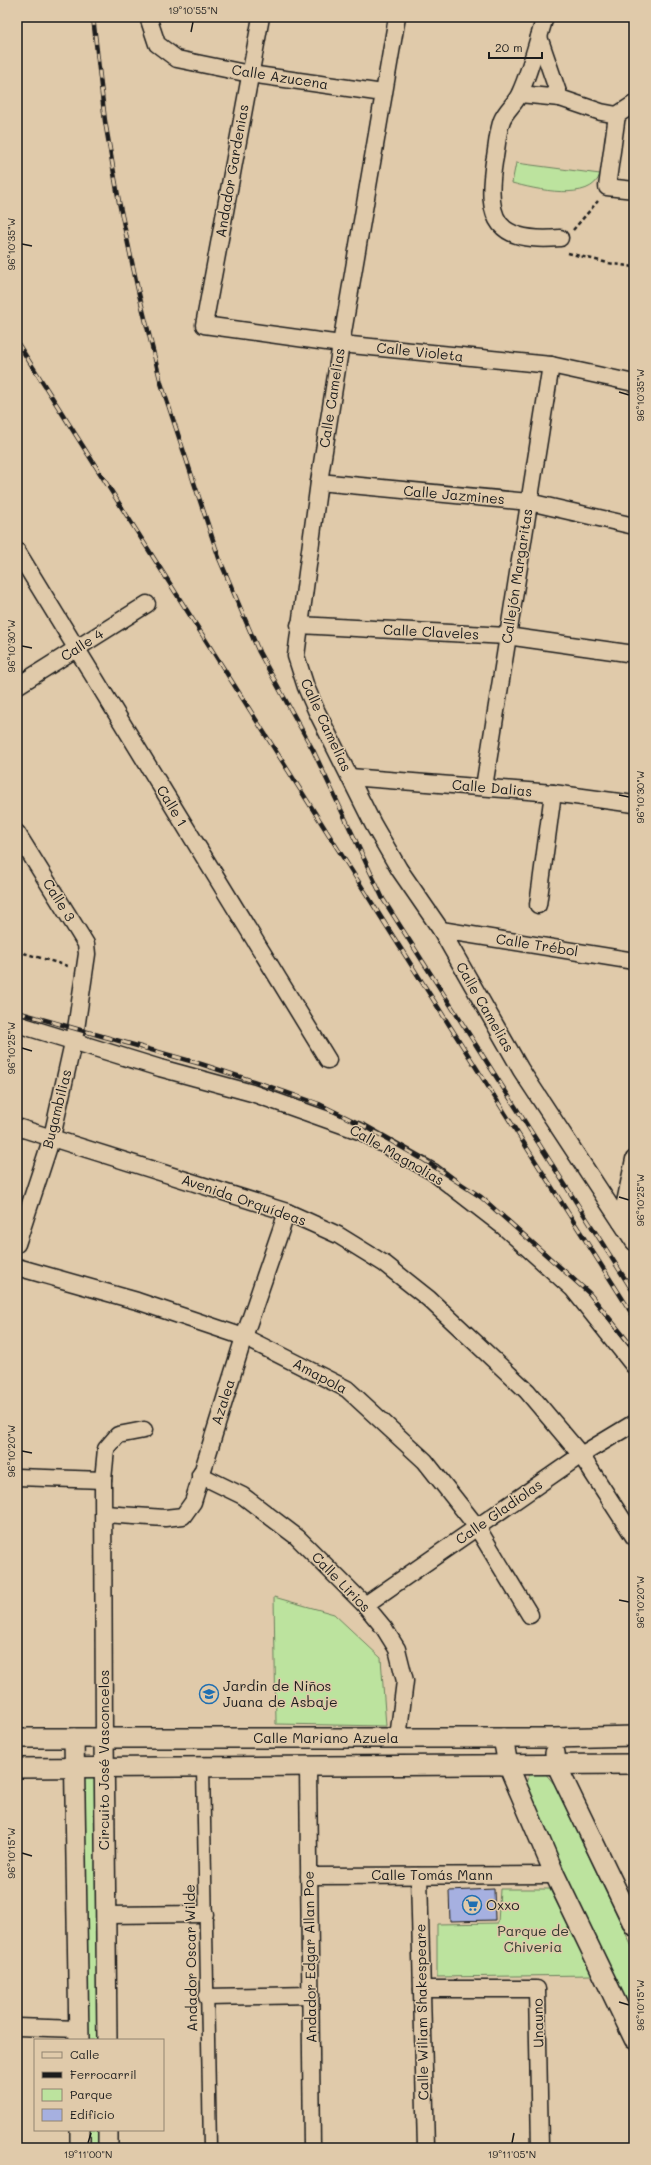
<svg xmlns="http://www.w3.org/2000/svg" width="651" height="2165" viewBox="0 0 651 2165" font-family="Mali,sans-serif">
	<rect width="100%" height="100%" fill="#e0caaa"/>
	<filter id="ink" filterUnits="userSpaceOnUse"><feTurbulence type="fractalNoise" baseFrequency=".025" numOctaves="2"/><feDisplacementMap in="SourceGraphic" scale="8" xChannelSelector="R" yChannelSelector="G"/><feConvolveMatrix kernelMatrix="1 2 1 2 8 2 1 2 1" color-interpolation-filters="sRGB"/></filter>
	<g filter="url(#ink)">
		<!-- green -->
		<g fill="#bce39e" stroke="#6c805d">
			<path d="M516,163L600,174C592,203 534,189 512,183Z"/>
			<polygon points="274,1597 334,1614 381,1658 386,1726 276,1724"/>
			<polygon points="531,1772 544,1772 555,1785 634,1951 634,2020 528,1797 525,1784"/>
			<polygon points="81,1774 97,1774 100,2040 85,2040"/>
			<polygon points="500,1889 550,1889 593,1975 437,1977 437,1924 498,1923"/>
			<polygon points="86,2130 101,2130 102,2148 86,2148"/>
		</g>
		<!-- building -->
		<polygon fill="#a6b0e0" stroke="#1c1c1c" points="494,1889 495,1920 450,1921 449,1891"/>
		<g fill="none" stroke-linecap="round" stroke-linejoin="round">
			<!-- pedestrian casing -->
			<g stroke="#1c1c1c" stroke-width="15">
				<polyline id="pedestrian" points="203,1767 210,2148"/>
			</g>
			<!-- minor casing -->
			<g stroke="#1c1c1c" stroke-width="19">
				<g id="minor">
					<polyline points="148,17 157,44 177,59 250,74 383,93"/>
					<polyline points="261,17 204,325 341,344 551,365 634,383"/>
					<polyline points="397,17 341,344 319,482 296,656 306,687 316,710 373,824 399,869 441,930 521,1070 634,1242"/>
					<path d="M545,17C537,42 531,69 520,93C516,103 506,110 502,120C497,133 497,149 494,162C485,221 497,243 560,238"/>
					<polyline points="539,37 560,98 601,112 617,115 634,104"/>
					<polyline points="520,94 560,98"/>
					<polyline points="617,115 607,187 634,190"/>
					<polyline points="319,482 529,502 634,526"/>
					<polyline points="17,551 328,1060"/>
					<polyline points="299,625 507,636 634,654"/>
					<polyline points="17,686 147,604"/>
					<polyline points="350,777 553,793 634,804"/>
					<polyline points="484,787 551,365"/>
					<polyline points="17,833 78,931 86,944 87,954 76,1029 52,1137 17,1244"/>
					<polyline points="538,905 553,793"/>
					<polyline points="441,930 634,961"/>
					<polyline points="17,1024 160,1068 252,1093 362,1132 433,1172 504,1227 573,1289 634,1366"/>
					<polyline points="17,1127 287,1212 338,1235 385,1264 429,1299 527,1391 581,1455 634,1537"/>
					<polyline points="621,1222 634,1159"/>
					<polyline points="17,1267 137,1301 244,1337 347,1389 425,1461 477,1527 530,1615"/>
					<polyline points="200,1475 243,1496 297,1537 365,1605 384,1628 397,1649 405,1681 398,1738"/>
					<polyline points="17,1477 103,1480"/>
					<polyline points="104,1514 165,1518 183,1516 193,1502 244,1337 287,1212"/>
					<polyline points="365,1605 581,1455 634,1423"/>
					<polyline points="104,1738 103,1480 106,1449 118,1435 144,1430"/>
					<polyline points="308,1767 312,2148"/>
					<polyline points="309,1876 555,1875"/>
					<polyline points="419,1876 426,2148"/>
					<polyline points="105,1915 205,1914"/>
					<polyline points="422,1989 537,1989 540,2148"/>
					<polyline points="207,1997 311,1995"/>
					<polyline points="17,2027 79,2029"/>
				</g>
			</g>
			<!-- tertiary casing -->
			<g stroke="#1c1c1c" stroke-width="22">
				<g id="tertiary">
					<polyline points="17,1738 554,1738 634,1736"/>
					<polyline points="74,1738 79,2040"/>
					<polyline points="104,1738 107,2040"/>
					<polyline points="503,1738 508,1765 555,1875 634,2039"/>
					<polyline points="555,1753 556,1764 634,1926"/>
					<polyline points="17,1768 634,1764"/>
					<polyline points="80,2130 80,2148"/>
					<polyline points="108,2130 108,2148"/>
				</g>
			</g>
			<!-- path -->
			<g stroke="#1c1c1c" stroke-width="2.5" stroke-dasharray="4 3" stroke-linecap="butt">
				<polyline points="573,230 598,201"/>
				<polyline points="568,253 608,263 634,267"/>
				<polyline points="17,951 68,966"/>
			</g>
			<!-- pedestrian -->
			<use href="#pedestrian" stroke="#e0caaa" stroke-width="12"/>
			<!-- minor -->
			<use href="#minor" stroke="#e0caaa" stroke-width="16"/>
			<!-- tertiary -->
			<use href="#tertiary" stroke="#e0caaa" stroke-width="19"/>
			<!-- rail casing -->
			<g stroke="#1c1c1c" stroke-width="4.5">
				<g id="rail">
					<polyline points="93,17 105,121 119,202 138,290 161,383 219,558 259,652 313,750 383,899 634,1293"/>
					<polyline points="17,342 634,1317"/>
					<polyline points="17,1012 201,1064 262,1084 319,1104 370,1129 424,1160 481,1197 589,1293 634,1349"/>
				</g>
			</g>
			<!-- rail -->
			<use href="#rail" stroke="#e0caaa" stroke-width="3" stroke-dasharray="9" stroke-linecap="butt"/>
		</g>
	</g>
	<!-- ticks -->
	<path fill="none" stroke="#1c1c1c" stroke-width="1.5" d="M191,32L193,22M22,244L32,246M619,392L629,395M22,646L32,648M619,795L629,797M22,1048L32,1051M619,1197L629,1200M22,1451L32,1453M619,1600L629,1602M22,1853L32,1856M619,2002L629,2005M88,2143L91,2133M512,2143L514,2133"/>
	<!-- icons -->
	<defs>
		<g id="school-ring" transform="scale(1)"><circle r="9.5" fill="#e0caaa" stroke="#1f6fb2" stroke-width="1.5"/><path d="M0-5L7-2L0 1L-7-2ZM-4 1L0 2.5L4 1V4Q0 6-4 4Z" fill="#1f6fb2"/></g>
		<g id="supermarket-ring" transform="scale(1)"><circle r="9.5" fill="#e0caaa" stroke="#1f6fb2" stroke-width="1.5"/><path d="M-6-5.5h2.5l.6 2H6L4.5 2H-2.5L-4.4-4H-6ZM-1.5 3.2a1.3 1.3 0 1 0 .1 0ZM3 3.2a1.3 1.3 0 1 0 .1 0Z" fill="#1f6fb2"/></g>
	</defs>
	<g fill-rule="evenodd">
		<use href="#school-ring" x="209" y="1694"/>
		<use href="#supermarket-ring" x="472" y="1905"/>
	</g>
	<g text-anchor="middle" stroke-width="3" stroke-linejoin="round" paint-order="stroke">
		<!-- street labels -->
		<g font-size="14" fill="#1c1c1c" stroke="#e0caaa">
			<text transform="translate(280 77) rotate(9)" y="5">Calle Azucena</text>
			<text transform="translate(232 171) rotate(-80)" y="5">Andador Gardenias</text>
			<text transform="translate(420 352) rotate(6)" y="5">Calle Violeta</text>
			<text transform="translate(332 398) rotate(-81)" y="5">Calle Camelias</text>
			<text transform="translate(454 495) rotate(5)" y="5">Calle Jazmines</text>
			<text transform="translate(517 576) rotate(-81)" y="5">Callejón Margaritas</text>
			<text transform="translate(431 632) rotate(3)" y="5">Calle Claveles</text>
			<text transform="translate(82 645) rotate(-32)" y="5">Calle 4</text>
			<text transform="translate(326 725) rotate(65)" y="5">Calle Camelias</text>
			<text transform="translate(492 788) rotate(5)" y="5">Calle Dalias</text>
			<text transform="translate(172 806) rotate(59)" y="5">Calle 1</text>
			<text transform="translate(59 900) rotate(58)" y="5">Calle 3</text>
			<text transform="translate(537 945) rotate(9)" y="5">Calle Trébol</text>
			<text transform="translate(485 1007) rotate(60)" y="5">Calle Camelias</text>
			<text transform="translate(57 1109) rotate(-76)" y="5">Bugambilias</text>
			<text transform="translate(397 1155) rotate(30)" y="5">Calle Magnolias</text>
			<text transform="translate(244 1200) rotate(19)" y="5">Avenida Orquídeas</text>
			<text transform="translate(320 1376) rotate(28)" y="5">Amapola</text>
			<text transform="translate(223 1402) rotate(-72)" y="5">Azalea</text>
			<text transform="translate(499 1512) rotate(-35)" y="5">Calle Gladiolas</text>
			<text transform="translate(341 1582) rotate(46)" y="5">Calle Lirios</text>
			<text x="326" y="1743">Calle Mariano Azuela</text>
			<text transform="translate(104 1760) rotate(-90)" y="5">Circuito José Vasconcelos</text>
			<text x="432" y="1880">Calle Tomás Mann</text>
			<text transform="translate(310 1957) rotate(-91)" y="5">Andador Edgar Allan Poe</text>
			<text transform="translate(191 1958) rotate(-91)" y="5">Andador Oscar Wilde</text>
			<text transform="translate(422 2012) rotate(-91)" y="5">Calle Wiliam Shakespeare</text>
			<text transform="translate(538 2023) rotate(-91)" y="5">Unauno</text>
		</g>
		<!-- poi labels -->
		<g font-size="14" fill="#1c1c1c" stroke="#e0caaa" text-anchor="start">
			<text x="223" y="1691">Jardin de Niños<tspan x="223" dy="16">Juana de Asbaje</tspan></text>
			<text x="486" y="1910">Oxxo</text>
		</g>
		<!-- park labels -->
		<g font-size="14" fill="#343a30" stroke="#e0caaa">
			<text x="533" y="1936">Parque de<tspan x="533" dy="16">Chiveria</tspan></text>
		</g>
	</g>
	<!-- margin -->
	<rect width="651" height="2165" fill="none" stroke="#e0caaa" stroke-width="44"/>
	<!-- legend -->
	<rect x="34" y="2039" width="130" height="92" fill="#e0caaa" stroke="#928471"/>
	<rect x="42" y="2052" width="20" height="6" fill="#e0caaa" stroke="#928471"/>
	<text x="70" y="2059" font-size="12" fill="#1c1c1c">Calle</text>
	<rect x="42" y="2072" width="20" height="6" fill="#1c1c1c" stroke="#928471"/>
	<text x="70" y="2079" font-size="12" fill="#1c1c1c">Ferrocarril</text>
	<rect x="42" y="2089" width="20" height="12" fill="#bce39e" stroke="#928471"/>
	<text x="70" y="2099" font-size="12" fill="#1c1c1c">Parque</text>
	<rect x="42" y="2109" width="20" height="12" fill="#a6b0e0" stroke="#928471"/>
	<text x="70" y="2119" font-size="12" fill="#1c1c1c">Edificio</text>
	<!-- scale -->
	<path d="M489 52v6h53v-6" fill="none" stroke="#1c1c1c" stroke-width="2"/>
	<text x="495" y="52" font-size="12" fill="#1c1c1c" stroke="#e0caaa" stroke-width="3" paint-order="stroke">20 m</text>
	<rect x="22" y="22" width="607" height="2121" fill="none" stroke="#1c1c1c" stroke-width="1.5"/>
	<g font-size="10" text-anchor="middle" fill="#1c1c1c">
		<text x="193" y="14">19°10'55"N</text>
		<text transform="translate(11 244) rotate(-90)" y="4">96°10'35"W</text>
		<text transform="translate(640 395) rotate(-90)" y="4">96°10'35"W</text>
		<text transform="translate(11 646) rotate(-90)" y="4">96°10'30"W</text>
		<text transform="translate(640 797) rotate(-90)" y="4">96°10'30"W</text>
		<text transform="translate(11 1048) rotate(-90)" y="4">96°10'25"W</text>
		<text transform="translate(640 1200) rotate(-90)" y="4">96°10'25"W</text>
		<text transform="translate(11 1451) rotate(-90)" y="4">96°10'20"W</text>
		<text transform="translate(640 1602) rotate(-90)" y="4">96°10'20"W</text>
		<text transform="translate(11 1853) rotate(-90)" y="4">96°10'15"W</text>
		<text transform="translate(640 2005) rotate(-90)" y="4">96°10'15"W</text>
		<text x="88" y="2158">19°11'00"N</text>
		<text x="512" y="2158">19°11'05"N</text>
	</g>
</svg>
